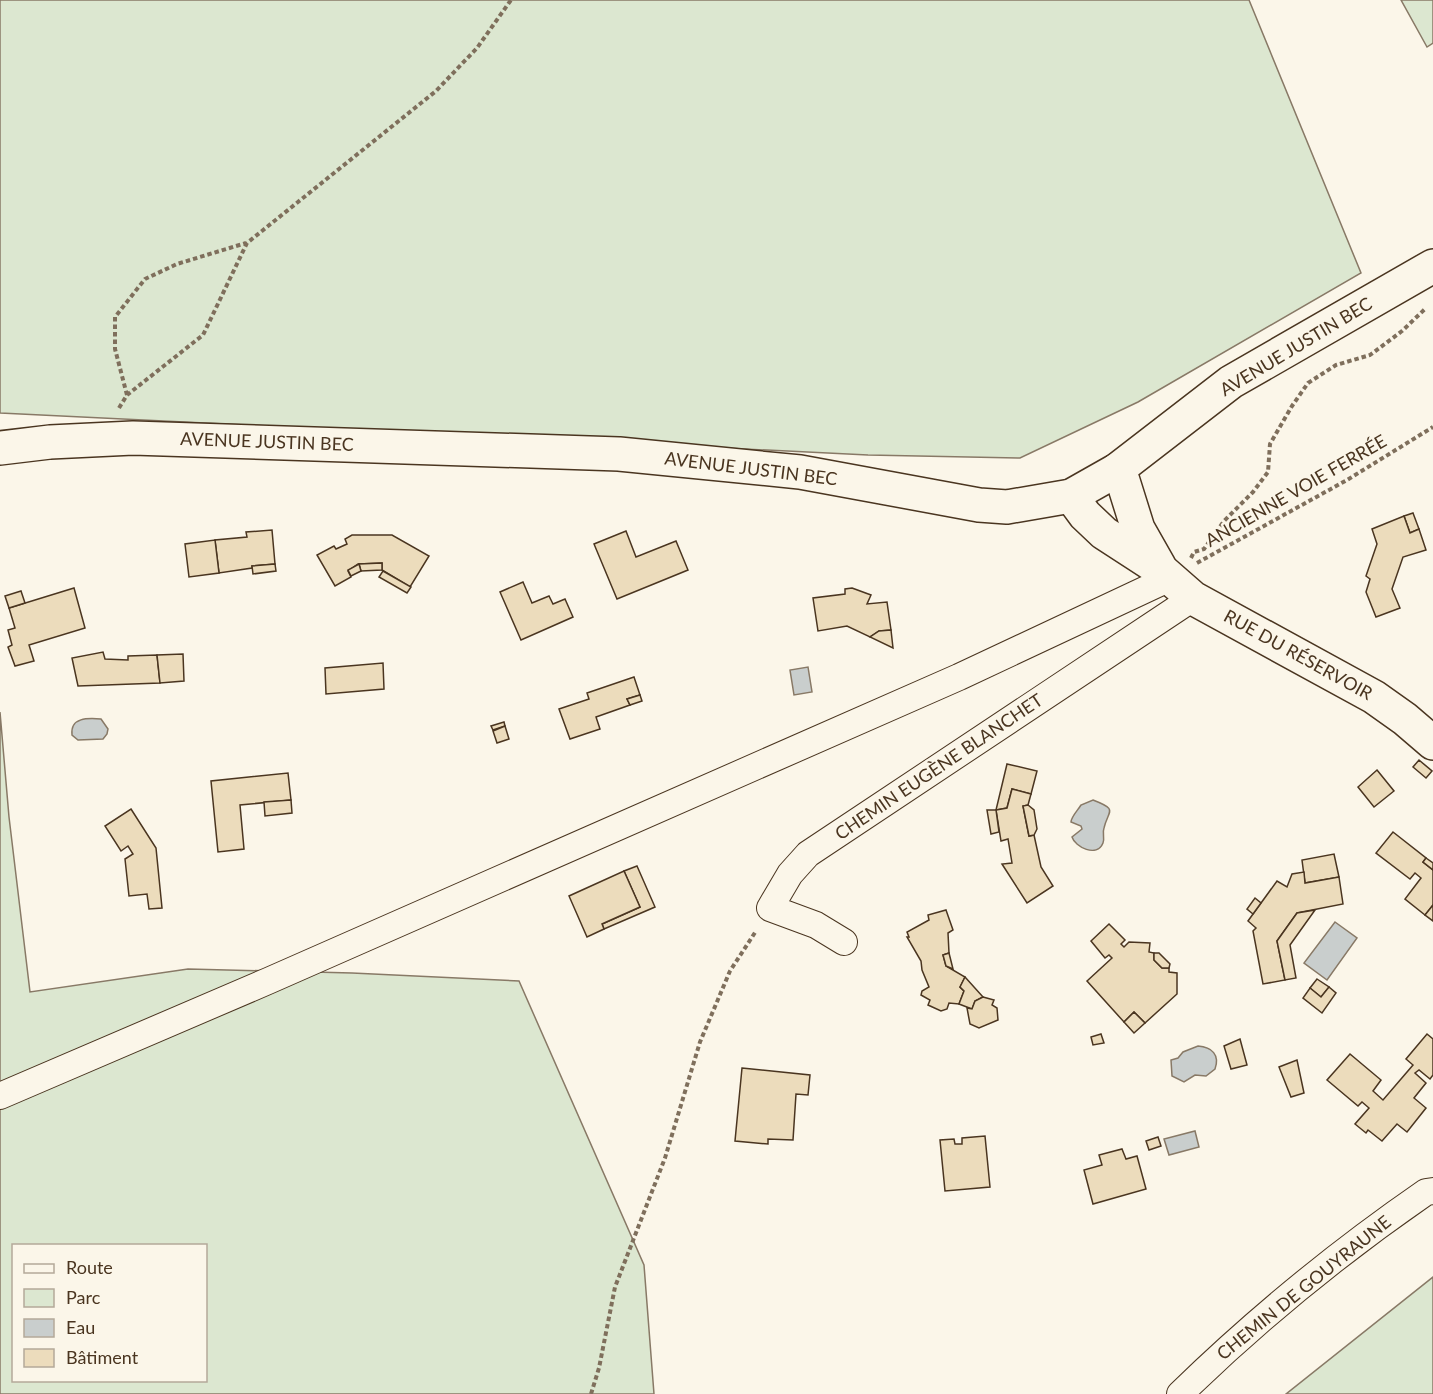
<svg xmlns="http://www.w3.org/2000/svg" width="1433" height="1394" viewBox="0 0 1433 1394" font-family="Lato,sans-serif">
	<rect width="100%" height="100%" fill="#fbf6e9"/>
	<!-- green -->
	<g fill="#dce7d0" stroke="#887966" stroke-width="1.5" fill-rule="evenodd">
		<polygon points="0,0 1249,0 1361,273 1138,402 1020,458 868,455 0,413"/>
		<polygon points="1401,0 1433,0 1433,43 1427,47"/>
		<path d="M0,712L9,817L30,992L188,969L352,973L519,981L644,1265L654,1394H0ZM14,1246H206V1380H14Z"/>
		<polygon points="1433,1277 1433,1394 1286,1394"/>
	</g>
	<!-- water -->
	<g fill="#c9cecd" stroke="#887966" stroke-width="1.5">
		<polygon points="808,667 812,692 794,695 790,670"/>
		<path d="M101,719L108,729L107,734L103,739L78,740L72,735C70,717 88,718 101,719Z"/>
		<path d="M1093,800C1119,810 1108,810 1104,828C1102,833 1105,838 1103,843C1097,858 1075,847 1072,837L1082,829L1081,826L1071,822C1071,817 1078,810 1081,805Z"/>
		<polygon points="1335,922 1357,938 1327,980 1304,963"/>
		<path d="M1198,1046C1212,1047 1220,1055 1215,1069L1206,1076L1195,1075L1184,1082L1172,1076L1171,1060L1178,1058L1183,1052Z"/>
		<polygon points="1195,1131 1199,1147 1169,1155 1164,1139"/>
	</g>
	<!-- building -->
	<g fill="#ecdcbc" stroke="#4a3520" stroke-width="1.5">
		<polygon points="1413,513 1419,529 1410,533 1404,516"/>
		<polygon points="1404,516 1410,533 1419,529 1426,550 1403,557 1392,589 1400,608 1376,617 1366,592 1370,579 1366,576 1377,544 1372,529"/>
		<polygon points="272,530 275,564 252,566 252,568 219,573 215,540 247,537 246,532"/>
		<polygon points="626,531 636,557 676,541 688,570 617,599 594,544"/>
		<polygon points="352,535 392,535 429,556 410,587 382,570 382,563 358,564 348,571 351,577 335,586 317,555 334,546 336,549 347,544 345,539"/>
		<polygon points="215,540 219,573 189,577 185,544"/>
		<polygon points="382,563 382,570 361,571 359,564"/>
		<polygon points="275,564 276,571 253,574 252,566"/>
		<polygon points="359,564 361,571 351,576 348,570"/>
		<polygon points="383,571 411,587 407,593 379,577"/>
		<polygon points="523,582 532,603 549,596 553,604 565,599 573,617 521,640 500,592"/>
		<polygon points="74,588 85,628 29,645 34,661 15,666 8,647 12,645 8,630 15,628 9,608"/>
		<polygon points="852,588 871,595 867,604 887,602 891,630 879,631 870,637 847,626 818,631 813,598 845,594 845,589"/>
		<polygon points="21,591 25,603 9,608 5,596"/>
		<polygon points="891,630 893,648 870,637 879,631"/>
		<polygon points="103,652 105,659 128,660 128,656 157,655 160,683 78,686 72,658"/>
		<polygon points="183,654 184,681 160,683 157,655"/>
		<polygon points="383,663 384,689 326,694 325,668"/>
		<polygon points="634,677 640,695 627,699 630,705 596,717 600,729 570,739 559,709 589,699 587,693"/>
		<polygon points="640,695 642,701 630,705 627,699"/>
		<polygon points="504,722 505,726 493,730 491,726"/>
		<polygon points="505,726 509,739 497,743 493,731"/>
		<polygon points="1419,760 1432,771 1426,778 1413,767"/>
		<polygon points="1007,764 1037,771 1031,794 1012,789 1007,808 996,810"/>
		<polygon points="1377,770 1394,791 1374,807 1358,787"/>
		<polygon points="288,773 291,800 240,805 244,849 218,852 211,781"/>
		<polygon points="1012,789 1031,794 1028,805 1023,806 1029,836 1034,835 1041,867 1053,886 1027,903 1002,864 1012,863 1008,839 1001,841 996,810 1007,808"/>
		<polygon points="291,800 292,813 265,816 264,802"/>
		<polygon points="1028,805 1034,810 1037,829 1034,835 1029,836 1023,806"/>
		<polygon points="131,809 156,848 162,908 149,909 147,894 129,896 125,859 133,854 128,846 121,851 105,826"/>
		<polygon points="987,810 996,810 999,832 991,834"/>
		<polygon points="1393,832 1426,858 1423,862 1433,870 1433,905 1425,915 1405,899 1421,878 1415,873 1410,879 1376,853"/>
		<polygon points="1334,854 1339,877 1305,883 1302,860"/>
		<polygon points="1426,858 1433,863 1433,870 1423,862"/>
		<polygon points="637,866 655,907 604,929 602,924 640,907 624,871"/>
		<polygon points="624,871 640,907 602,924 604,929 587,937 569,896"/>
		<polygon points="1304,872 1305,883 1339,877 1343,904 1297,913 1277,941 1285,980 1263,984 1253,931 1256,928 1248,921 1277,881 1287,887 1292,874"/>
		<polygon points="1255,898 1261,903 1253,914 1247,909"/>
		<polygon points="1433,905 1433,921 1425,915"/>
		<polygon points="946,910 953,930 948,933 949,953 943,955 946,966 965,977 960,987 964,991 959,1004 949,1003 947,1009 941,1011 928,1005 930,1000 921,995 922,991 929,987 922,970 921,961 907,937 909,937 907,932 929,920 928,915"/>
		<polygon points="1315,910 1290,945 1296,978 1285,980 1277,941 1297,913"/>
		<polygon points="1109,924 1125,940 1121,944 1124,947 1129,942 1150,943 1149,952 1154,953 1154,960 1162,968 1169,968 1169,972 1177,973 1177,994 1145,1023 1134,1012 1124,1022 1087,981 1112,958 1109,955 1105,958 1091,941"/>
		<polygon points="949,953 953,969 946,966 943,955"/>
		<polygon points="1154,953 1159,953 1170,964 1169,968 1162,968 1154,960"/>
		<polygon points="965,977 983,997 975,1001 972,1009 959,1004 964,991 960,987"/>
		<polygon points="1317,979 1329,987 1321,997 1310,988"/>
		<polygon points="1329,987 1336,993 1322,1013 1303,998 1310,988 1321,997"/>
		<polygon points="983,997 994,1000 992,1005 997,1008 998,1020 979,1028 970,1024 967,1008 972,1009 975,1001"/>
		<polygon points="1134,1012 1145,1023 1134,1033 1124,1022"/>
		<polygon points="1101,1034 1104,1043 1093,1045 1091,1037"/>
		<polygon points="1427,1034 1433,1039 1433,1075 1430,1079 1419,1070 1415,1073 1426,1083 1414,1098 1426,1108 1407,1132 1397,1124 1382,1141 1368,1130 1366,1133 1355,1124 1369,1108 1362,1102 1358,1106 1327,1080 1350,1054 1381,1080 1373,1091 1383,1100 1413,1065 1406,1059"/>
		<polygon points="1240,1039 1247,1065 1231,1069 1224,1046"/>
		<polygon points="1297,1060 1304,1093 1291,1097 1279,1067"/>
		<polygon points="742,1068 810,1075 808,1095 796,1094 793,1140 768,1139 768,1144 735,1141"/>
		<polygon points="985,1136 990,1187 945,1191 940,1140 954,1139 955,1144 962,1144 962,1138"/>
		<polygon points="1158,1137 1161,1146 1149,1150 1146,1141"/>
		<polygon points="1122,1149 1126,1159 1137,1156 1146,1189 1093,1204 1084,1170 1102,1165 1099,1155"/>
	</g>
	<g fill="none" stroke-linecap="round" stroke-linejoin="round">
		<!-- street casing -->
		<g stroke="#4a3520" stroke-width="28">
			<g id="street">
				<polyline points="844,942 816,925 770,908 790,874 808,854 1193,598"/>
				<polyline points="0,1096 268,981 959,677 1170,578"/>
				<path d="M1180,1394C1256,1320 1339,1252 1426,1192L1433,1191"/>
			</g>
		</g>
		<!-- secondary casing -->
		<g stroke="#4a3520" stroke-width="36">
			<g id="secondary">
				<polyline points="0,448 50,442 133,438 619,454 800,472 979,505 1007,507 1071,496 1117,470 1231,382 1433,266"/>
				<polyline points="1117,470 1123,481 1138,529 1159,566"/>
				<polyline points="1071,496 1085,515 1104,533 1161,570 1193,598 1374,697 1405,719 1433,743"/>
			</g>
		</g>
		<!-- path -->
		<g stroke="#7f6f5c" stroke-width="4" stroke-dasharray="4.5 3" stroke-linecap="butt">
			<polyline points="127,395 115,349 115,317 145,279 177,264 246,243"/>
			<polyline points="119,408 127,395 203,335 247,243 436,91 477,48 511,0"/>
			<polyline points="1191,558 1194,552 1204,549 1224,521 1253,492 1268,472 1270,444 1292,406 1308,383 1336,365 1370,355 1402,331 1426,308"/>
			<polyline points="1197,563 1347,480 1433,427"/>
			<polyline points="591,1394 599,1368 615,1287 665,1158 700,1042 730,971 756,931"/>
		</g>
		<!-- street -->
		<use href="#street" stroke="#fbf6e9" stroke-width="26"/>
		<!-- secondary -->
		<use href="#secondary" stroke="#fbf6e9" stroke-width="33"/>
	</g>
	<g text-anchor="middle" stroke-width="4.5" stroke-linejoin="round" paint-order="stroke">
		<!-- street labels -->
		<g font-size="18" fill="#4a3520" stroke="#fbf6e9">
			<text transform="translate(1296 347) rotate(-31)" y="6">AVENUE JUSTIN BEC</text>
			<text transform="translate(267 442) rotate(2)" y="6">AVENUE JUSTIN BEC</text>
			<text transform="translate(751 469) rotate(7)" y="6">AVENUE JUSTIN BEC</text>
			<text transform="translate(1296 491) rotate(-30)" y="6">ANCIENNE VOIE FERRÉE</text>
			<text transform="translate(1298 655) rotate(29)" y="6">RUE DU RÉSERVOIR</text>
			<text transform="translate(939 767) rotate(-34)" y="6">CHEMIN EUGÈNE BLANCHET</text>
			<text transform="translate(1304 1288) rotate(-39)" y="6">CHEMIN DE GOUYRAUNE</text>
		</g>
	</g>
	<!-- legend -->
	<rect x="12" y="1244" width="195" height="138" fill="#fbf6e9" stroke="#b4a999" stroke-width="1.5"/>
	<rect x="24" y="1264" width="30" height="9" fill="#fbf6e9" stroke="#b4a999" stroke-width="1.5"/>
	<text x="66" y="1274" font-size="18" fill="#4a3520">Route</text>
	<rect x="24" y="1289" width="30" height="18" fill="#dce7d0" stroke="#b4a999" stroke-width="1.5"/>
	<text x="66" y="1304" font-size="18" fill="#4a3520">Parc</text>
	<rect x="24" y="1319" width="30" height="18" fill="#c9cecd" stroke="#b4a999" stroke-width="1.5"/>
	<text x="66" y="1334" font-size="18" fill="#4a3520">Eau</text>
	<rect x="24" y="1349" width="30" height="18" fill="#ecdcbc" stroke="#b4a999" stroke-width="1.5"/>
	<text x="66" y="1364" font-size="18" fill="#4a3520">Bâtiment</text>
</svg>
